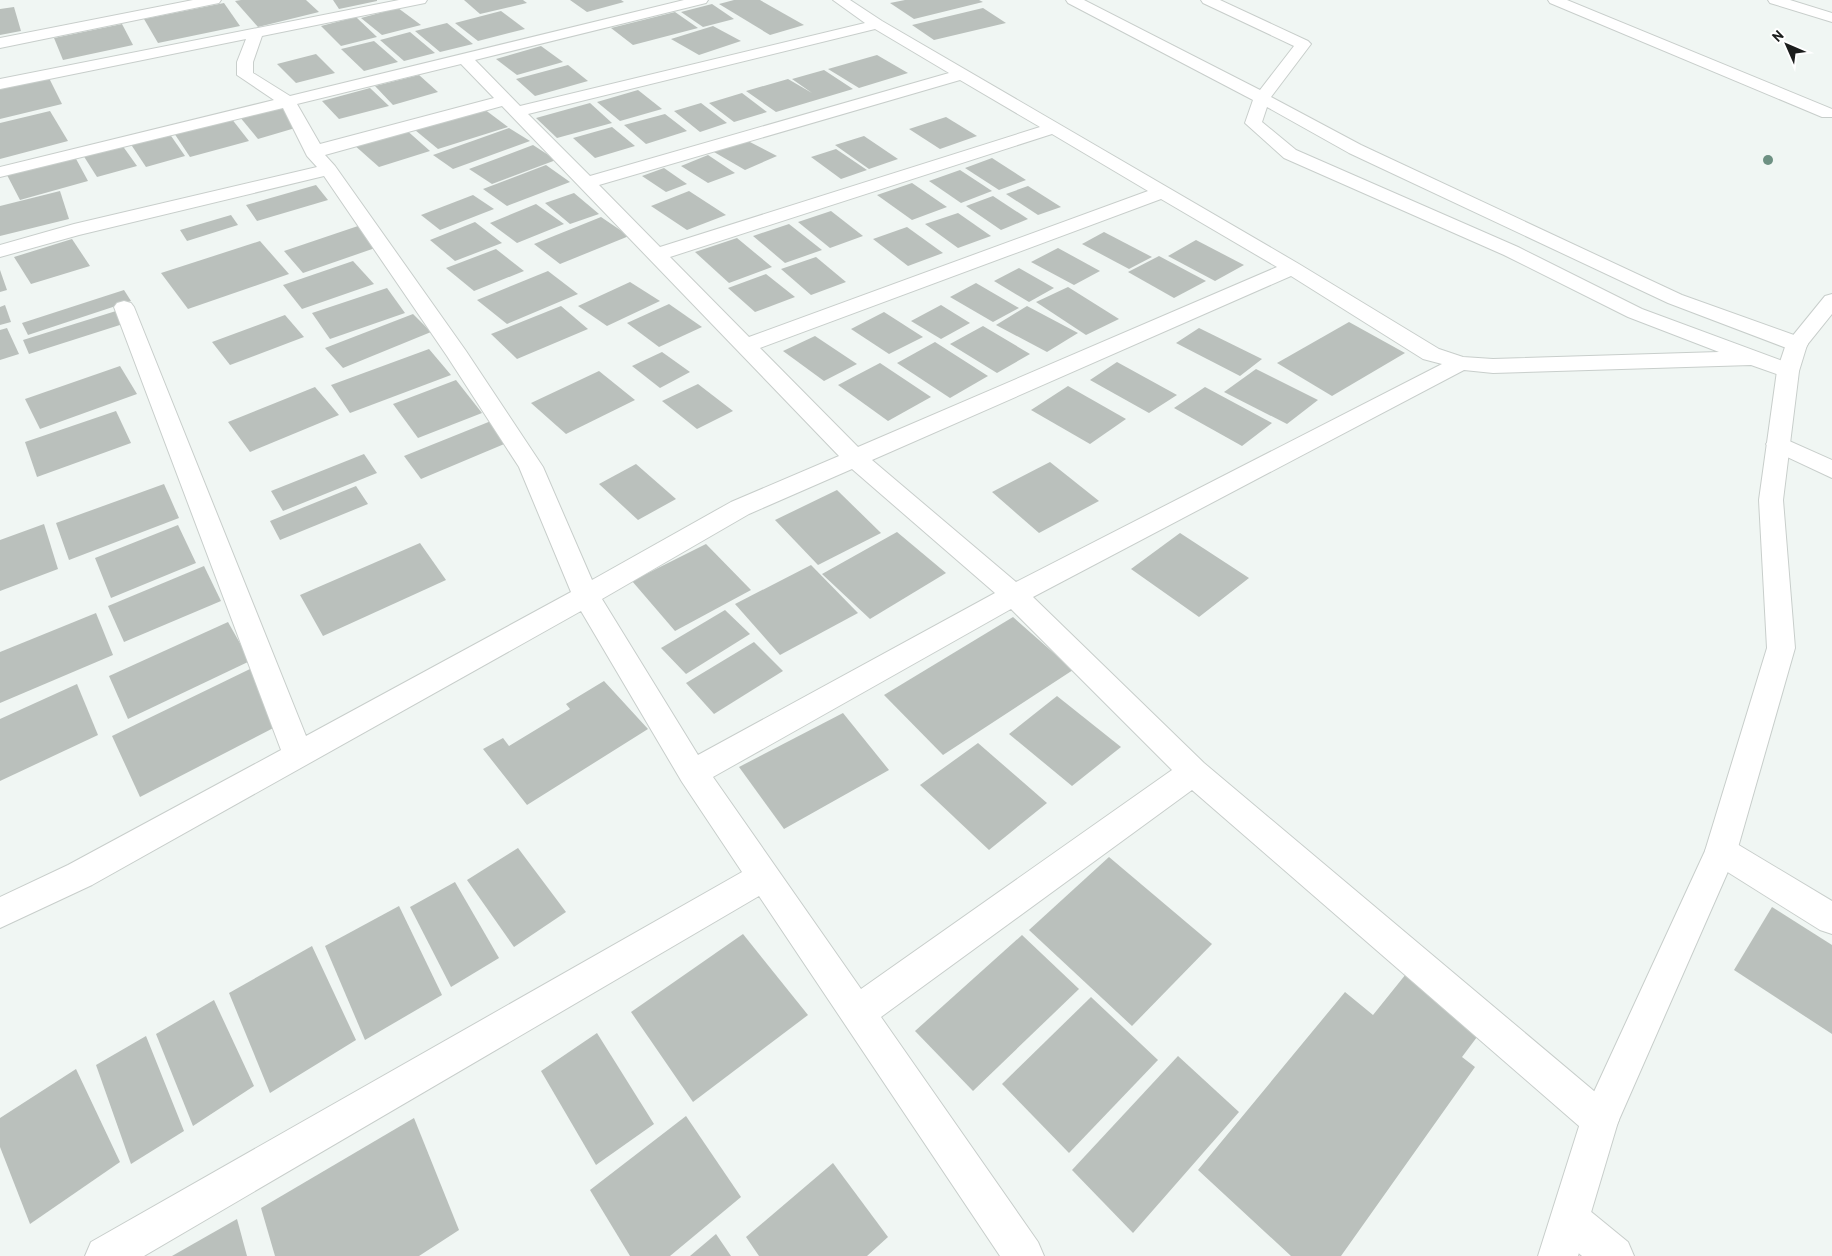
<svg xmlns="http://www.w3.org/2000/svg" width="1832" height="1256" viewBox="0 0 1832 1256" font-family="Barlow,sans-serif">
	<rect width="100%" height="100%" fill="#f0f6f3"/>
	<!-- building -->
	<g fill="#bac0bc">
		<polygon points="241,0 306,0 319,12 258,27 235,1"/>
		<polygon points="333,0 377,0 377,1 339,9"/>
		<polygon points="464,0 523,0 527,3 480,14"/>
		<polygon points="570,0 621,0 624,2 587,12"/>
		<polygon points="734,0 760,0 804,25 770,35 719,4"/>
		<polygon points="905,0 979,0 983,2 914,19 890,3"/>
		<polygon points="224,3 240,26 158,43 144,19"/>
		<polygon points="712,4 734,19 703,27 681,12"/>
		<polygon points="14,7 21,31 0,35 0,9"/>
		<polygon points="398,8 421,25 382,35 361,18"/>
		<polygon points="983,8 1006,23 934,40 912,25"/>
		<polygon points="501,11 525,29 478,41 455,23"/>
		<polygon points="675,12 698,28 633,45 611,28"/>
		<polygon points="356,17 377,37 341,46 321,26"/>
		<polygon points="447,23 473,44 440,52 415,31"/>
		<polygon points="122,24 133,45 63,60 54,38"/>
		<polygon points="713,26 741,41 699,55 671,39"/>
		<polygon points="410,32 435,53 404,61 380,40"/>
		<polygon points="374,41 398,62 364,71 341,49"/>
		<polygon points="541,46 563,62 517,75 496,59"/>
		<polygon points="316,54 335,73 296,83 277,64"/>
		<polygon points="877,55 908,73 859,88 828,69"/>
		<polygon points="568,65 588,81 535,96 516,79"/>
		<polygon points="824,70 853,89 776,112 746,91 788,79 812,93 792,79"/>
		<polygon points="419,75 438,92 393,105 375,86"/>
		<polygon points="49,78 62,104 0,119 0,89"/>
		<polygon points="370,88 389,106 339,119 322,101"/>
		<polygon points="638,90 662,109 620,121 597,102"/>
		<polygon points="742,93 767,112 734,122 709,103"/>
		<polygon points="590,103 612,123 557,138 536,118"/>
		<polygon points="701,103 727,123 700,132 674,111"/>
		<polygon points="283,105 302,126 258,139 239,116"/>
		<polygon points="484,109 508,127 438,149 415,130"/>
		<polygon points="50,111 68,141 0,159 0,123"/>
		<polygon points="665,114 687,131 646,144 624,125"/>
		<polygon points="946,117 977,136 940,149 909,129"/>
		<polygon points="231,118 249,141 190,157 174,133"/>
		<polygon points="612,127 635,146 595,158 573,138"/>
		<polygon points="404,128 430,151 379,167 353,144"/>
		<polygon points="509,128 530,141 453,169 433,155"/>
		<polygon points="169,133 185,156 146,167 130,143"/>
		<polygon points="864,136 898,159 869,169 835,145"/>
		<polygon points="746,140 777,156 745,170 714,152"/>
		<polygon points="122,145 137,166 97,177 83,155"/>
		<polygon points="533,145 556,160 492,184 469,169"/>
		<polygon points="836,149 867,170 841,179 811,157"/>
		<polygon points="708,155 735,173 708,183 681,166"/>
		<polygon points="75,157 88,181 20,200 7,175"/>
		<polygon points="992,158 1026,180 999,190 965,168"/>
		<polygon points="546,165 570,182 507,206 483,189"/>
		<polygon points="664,168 687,184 666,192 642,176"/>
		<polygon points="960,170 992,191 961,203 929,181"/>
		<polygon points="912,183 947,207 912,220 877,195"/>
		<polygon points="316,185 328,200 257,221 246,205"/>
		<polygon points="1028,186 1061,207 1038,215 1006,194"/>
		<polygon points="60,191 69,219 0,236 0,206"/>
		<polygon points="689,191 726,215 687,230 651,206"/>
		<polygon points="574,193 599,214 570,224 545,203"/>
		<polygon points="473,195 494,209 440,230 421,215"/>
		<polygon points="993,196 1028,219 1001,230 966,206"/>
		<polygon points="536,204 564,224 517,243 490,223"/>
		<polygon points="831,211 863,236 830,248 798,222"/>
		<polygon points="958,213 991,236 958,248 925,224"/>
		<polygon points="231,215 238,225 187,241 180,230"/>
		<polygon points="601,217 629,236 560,264 534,244"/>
		<polygon points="475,222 502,243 455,261 430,240"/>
		<polygon points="789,224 822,250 785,263 753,236"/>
		<polygon points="358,226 378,247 303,273 284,251"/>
		<polygon points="907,227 943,253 908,266 873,239"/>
		<polygon points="1104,232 1152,257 1129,269 1082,244"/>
		<polygon points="737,238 772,267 729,283 695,252"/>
		<polygon points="72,239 90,266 31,284 14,257"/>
		<polygon points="1196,240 1244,265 1215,281 1168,256"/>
		<polygon points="260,241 289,274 188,309 161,273"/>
		<polygon points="1058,248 1100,271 1074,285 1031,262"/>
		<polygon points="496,249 524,271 474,291 446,268"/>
		<polygon points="1159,256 1206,281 1174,298 1128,272"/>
		<polygon points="816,257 846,282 811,295 781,269"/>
		<polygon points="353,261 374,284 302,309 283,285"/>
		<polygon points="1019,268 1054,288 1029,302 994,281"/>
		<polygon points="0,270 7,290 0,292"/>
		<polygon points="548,271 578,294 507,324 477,300"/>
		<polygon points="766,274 795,297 755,312 728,288"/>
		<polygon points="630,282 660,301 607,326 578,306"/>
		<polygon points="976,283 1019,308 993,322 950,297"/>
		<polygon points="1068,287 1119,319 1086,335 1036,302"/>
		<polygon points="387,288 405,313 330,339 312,313"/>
		<polygon points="124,290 131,301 28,335 22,323"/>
		<polygon points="669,304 702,327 659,347 627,323"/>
		<polygon points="5,305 11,322 0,325 0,307"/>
		<polygon points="941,305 970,323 941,339 911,321"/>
		<polygon points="561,306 588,329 517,359 491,334"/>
		<polygon points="1027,306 1078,333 1047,352 996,325"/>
		<polygon points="116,311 123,324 29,354 23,340"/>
		<polygon points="884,312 923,337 889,354 851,329"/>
		<polygon points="413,314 431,332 343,368 325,348"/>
		<polygon points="285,315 304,337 230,365 212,342"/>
		<polygon points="1349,322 1405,353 1332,396 1277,363"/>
		<polygon points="983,326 1030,354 997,373 950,344"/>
		<polygon points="7,328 19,354 0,360 0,330"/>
		<polygon points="1199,328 1262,359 1240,376 1176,343"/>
		<polygon points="815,336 857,364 824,381 783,351"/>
		<polygon points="935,342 988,376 950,398 897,363"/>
		<polygon points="429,349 451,375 350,413 331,385"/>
		<polygon points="662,352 690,372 660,388 632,366"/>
		<polygon points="1117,362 1177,395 1149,413 1090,380"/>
		<polygon points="880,363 931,397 888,421 838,385"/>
		<polygon points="120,366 137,394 40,429 25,399"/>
		<polygon points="1256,369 1318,400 1287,424 1224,392"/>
		<polygon points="599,371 635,400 566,434 531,403"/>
		<polygon points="456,380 482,413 418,438 393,404"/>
		<polygon points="698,384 733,411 697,429 662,401"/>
		<polygon points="1068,386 1126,419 1090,444 1031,410"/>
		<polygon points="315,387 339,415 250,452 228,422"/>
		<polygon points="1205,387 1272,423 1242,446 1174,408"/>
		<polygon points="116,411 131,443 37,477 25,442"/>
		<polygon points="491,421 509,442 421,479 404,456"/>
		<polygon points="364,454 377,473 283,511 271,491"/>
		<polygon points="1050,462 1099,501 1039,533 992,492"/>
		<polygon points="636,464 676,499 638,520 599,484"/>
		<polygon points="164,484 179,518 69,560 56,523"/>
		<polygon points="356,486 368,504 280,540 270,521"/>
		<polygon points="837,490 881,533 818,565 775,520"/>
		<polygon points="44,524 58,569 0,591 0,540"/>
		<polygon points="178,525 196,563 111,598 95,558"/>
		<polygon points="897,532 946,573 870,619 822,574"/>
		<polygon points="1180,533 1249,578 1199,617 1131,569"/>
		<polygon points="420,543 446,580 323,636 300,595"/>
		<polygon points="706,544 751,590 675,631 632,581"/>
		<polygon points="811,565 858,613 780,655 735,604"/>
		<polygon points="204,566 221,601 124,642 108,606"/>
		<polygon points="725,610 750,634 686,674 661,648"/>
		<polygon points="96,613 113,655 0,703 0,652"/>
		<polygon points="1013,617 1073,670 943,755 884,695"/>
		<polygon points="228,622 250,661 128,719 109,676"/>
		<polygon points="754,642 783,671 714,714 686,683"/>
		<polygon points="250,669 283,723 140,797 112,736"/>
		<polygon points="604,681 648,729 527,805 483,749 503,738 509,746 570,709 566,704"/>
		<polygon points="77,684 98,735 0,781 0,719"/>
		<polygon points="1057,696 1121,747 1072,786 1009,734"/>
		<polygon points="843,713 889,770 784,829 739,767"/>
		<polygon points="978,743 1047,803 989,850 920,785"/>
		<polygon points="518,848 566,912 514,947 467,880"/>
		<polygon points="1109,857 1212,944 1132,1026 1029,930"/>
		<polygon points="455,882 499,958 451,987 410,907"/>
		<polygon points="399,906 442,995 365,1040 325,946"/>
		<polygon points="1772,907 1832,945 1832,1034 1734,970"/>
		<polygon points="743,934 808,1015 693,1102 631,1012"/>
		<polygon points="1022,935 1079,989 973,1091 915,1031"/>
		<polygon points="312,946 356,1040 270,1093 229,993"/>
		<polygon points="1410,969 1486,1025 1462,1057 1475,1067 1341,1256 1291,1256 1198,1170 1345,992 1373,1015"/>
		<polygon points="1091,997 1158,1060 1069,1153 1002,1084"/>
		<polygon points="214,1000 254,1086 193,1126 156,1034"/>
		<polygon points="597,1033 654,1124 596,1165 541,1071"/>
		<polygon points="146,1036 184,1131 131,1164 96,1065"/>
		<polygon points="1178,1056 1239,1112 1133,1233 1072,1170"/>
		<polygon points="76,1069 120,1162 30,1224 0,1147 0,1118"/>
		<polygon points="686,1116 741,1197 670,1256 630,1256 590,1190"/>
		<polygon points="414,1118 459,1230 419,1256 275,1256 261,1208"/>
		<polygon points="833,1163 888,1237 867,1256 759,1256 746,1237"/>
		<polygon points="237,1219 247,1256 172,1256"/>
		<polygon points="716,1234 731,1256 690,1256"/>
	</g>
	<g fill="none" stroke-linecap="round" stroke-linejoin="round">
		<!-- street casing -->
		<g stroke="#c8cecb" stroke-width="2">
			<g id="street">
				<polygon points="193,0 221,0 219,3 214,4 0,48 0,38"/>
				<path d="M399,0H427L425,3L420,4L262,36L253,62V73L290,96L684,0H708L706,3L475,60L520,106L865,23L833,0H850L882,21L1299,264L1439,349L1463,357L1493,359L1719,352L1628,317L1504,255L1284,158L1245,123L1253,100L1068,3L1066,0H1084L1260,90L1294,46L1203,3L1201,0H1220L1308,41L1311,44L1271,97L1361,145L1682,295L1805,339L1808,344L1805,349L1797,350L1789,349L1668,303L1349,153L1267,107L1262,122L1296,150L1518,247L1642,309L1796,366L1799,371L1796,376L1788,378L1751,365L1493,373L1464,370L1033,597L1204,763L1613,1107L1619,1120L1613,1133L1600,1139L1587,1133L1192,790L881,1017L1038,1242L1044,1256H1000L759,896L144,1256H85L91,1242L742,872L682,782L581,611L92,885L0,928V897L68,865L281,750L114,307L117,303L124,301L131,303L134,307L306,736L571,592L519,467L447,356L324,176L79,235L0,257V245L74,224L317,167L307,156L283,108L0,177V167L274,100L237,75V62L246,39L0,89V79ZM875,29L949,73L590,176L528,114ZM461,64L494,98L320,144L297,104ZM960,80L1040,127L660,247L599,185ZM502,106L839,456L731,502L592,580L543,467L466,351L335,166L325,155ZM1052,134L1148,191L749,337L670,257ZM1161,199L1277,267L858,447L760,348ZM1291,276L1423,359L1442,364L1016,582L872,460ZM852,469L995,593L698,755L602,599L749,514ZM1011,609L1172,770L861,989L713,777Z"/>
				<polygon points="1548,0 1567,0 1832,109 1832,117 1822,117 1550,3"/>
				<polygon points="1768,0 1790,0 1832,13 1832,22 1770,3"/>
				<polygon points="1778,436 1832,460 1832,478 1770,449 1766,444 1770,439"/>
				<polygon points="1721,837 1732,841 1832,901 1832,934 1820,930 1710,861 1705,851 1710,841"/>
				<polygon points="1570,1200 1584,1206 1628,1242 1634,1256 1582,1256 1556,1234 1550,1220 1556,1206"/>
			</g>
		</g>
		<!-- secondary casing -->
		<g stroke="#c8cecb" stroke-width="2">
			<polygon id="secondary" points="1832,294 1832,314 1807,345 1799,371 1783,500 1795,648 1737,851 1618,1122 1578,1256 1538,1256 1581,1120 1705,851 1767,648 1759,500 1777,371 1786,344 1825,296"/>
		</g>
		<!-- street -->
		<use href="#street" fill="#fff" fill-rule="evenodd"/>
		<!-- secondary -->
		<use href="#secondary" fill="#fff" fill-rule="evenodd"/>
	</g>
	<!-- trees -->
	<circle fill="#6d9082" cx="1768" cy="160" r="5"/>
	<!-- north arrow -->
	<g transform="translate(1787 45) rotate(315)" stroke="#ffffff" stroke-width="4" paint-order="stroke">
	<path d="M0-4L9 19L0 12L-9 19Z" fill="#1b1d1c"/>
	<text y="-8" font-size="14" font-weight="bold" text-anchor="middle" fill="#1b1d1c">N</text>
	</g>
</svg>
